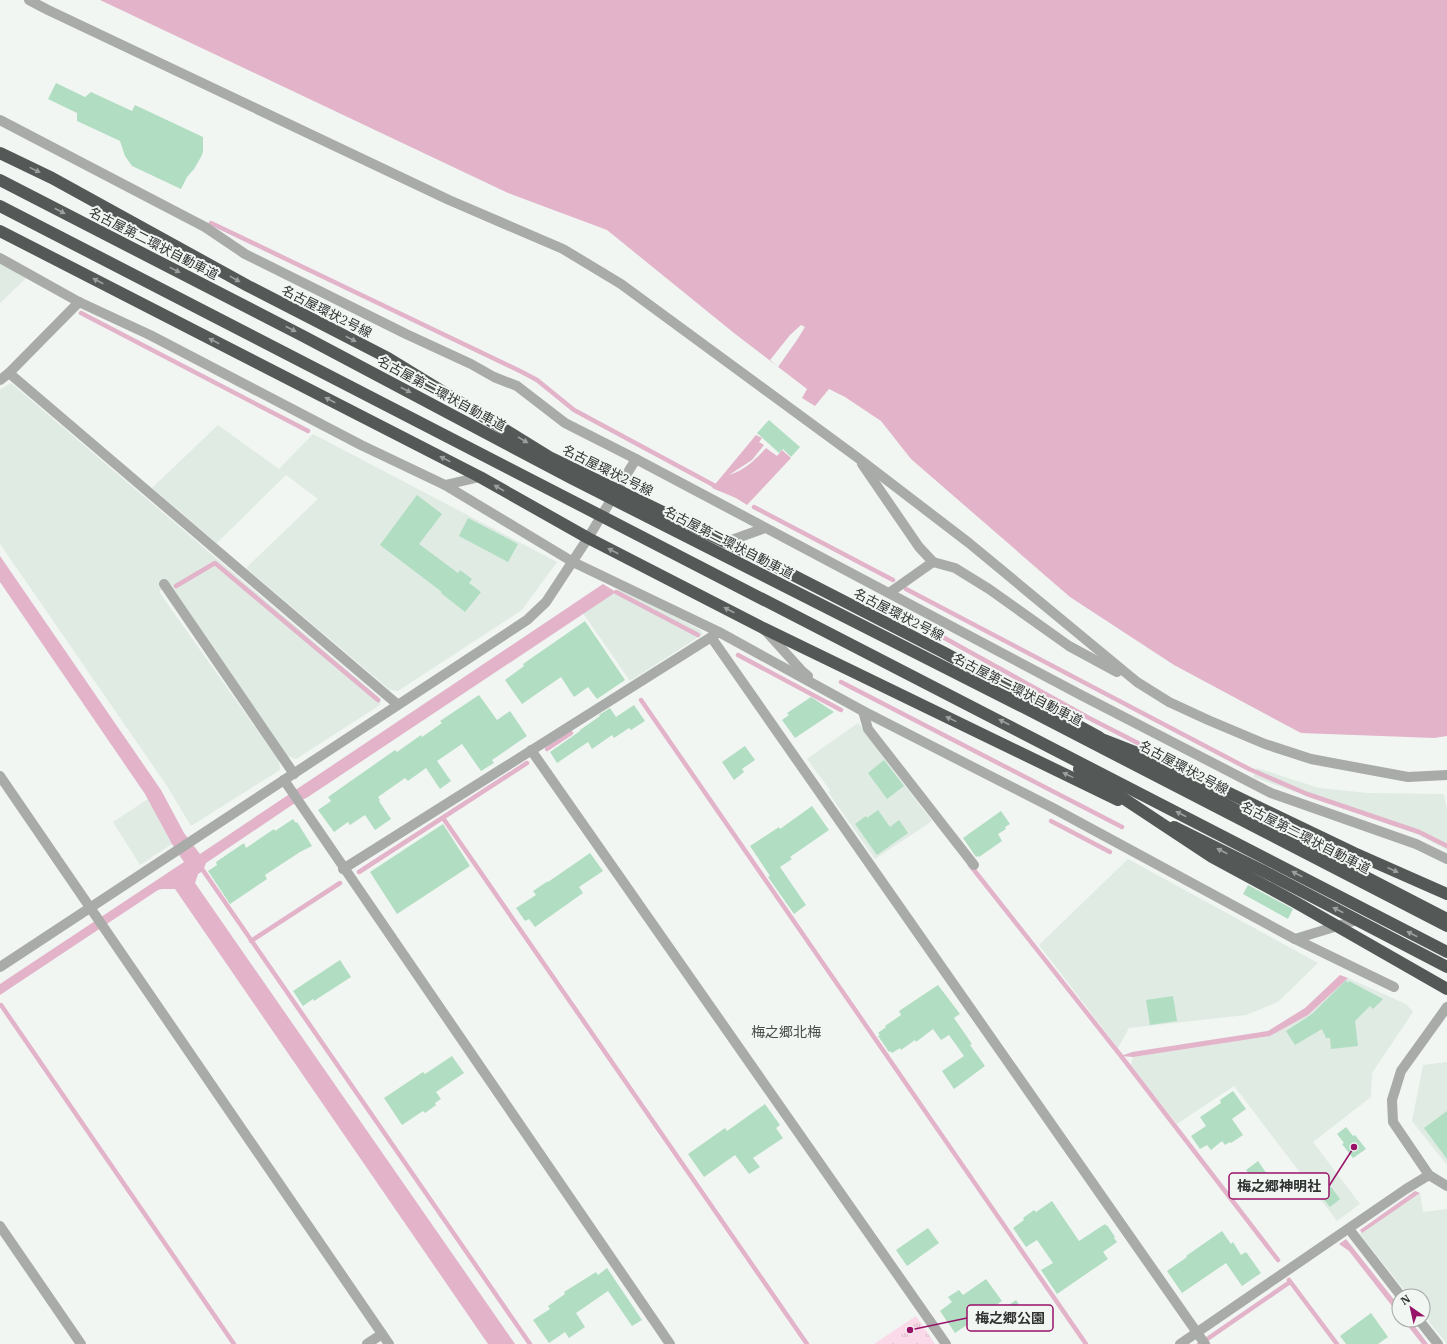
<svg xmlns="http://www.w3.org/2000/svg" width="1447" height="1344" viewBox="0 0 1447 1344" font-family="'IBM Plex Serif','Noto Sans JP',serif">
	<defs>
		<pattern id="grass-tufts" width="24" height="20" patternUnits="userSpaceOnUse"><rect width="24" height="20" fill="#fad9e8"/><path d="M3 7l-1-3M5 7V3M7 7l1-3M15 17l-1-3M17 17v-4M19 17l1-3" fill="none" stroke="#d7bbc7"/></pattern>
	</defs>
	<rect width="100%" height="100%" fill="#f1f6f3"/>
	<!-- built -->
	<g fill="#dfebe3">
		<polygon points="0,263 27,277 0,303"/>
		<polygon points="11,383 381,699 380,705 296,759 287,756 170,584 159,592 279,761 280,770 191,826 167,786 0,544 0,390"/>
		<polygon points="218,425 279,469 313,434 557,562 522,610 398,691 390,690 246,568 318,499 286,475 217,543 152,488"/>
		<polygon points="621,588 700,630 703,634 630,681 583,613"/>
		<polygon points="858,723 881,752 880,753 932,821 875,859 828,792 830,790 807,759"/>
		<polygon points="1257,768 1319,788 1368,793 1444,794 1447,809 1447,850 1417,834 1253,777"/>
		<polygon points="148,799 172,844 140,865 113,822"/>
		<polygon points="1128,859 1318,963 1278,1002 1246,1015 1129,1028 1118,1048 1039,945"/>
		<polygon points="1348,978 1406,1004 1413,1012 1372,1073 1371,1097 1313,1142 1360,1204 1337,1221 1234,1086 1177,1124 1131,1065 1133,1057 1270,1036 1308,1015"/>
		<polygon points="1447,1062 1447,1165 1412,1121 1423,1065"/>
		<polygon points="1420,1193 1423,1212 1447,1209 1447,1344 1423,1314 1423,1296 1409,1296 1360,1234"/>
	</g>
	<!-- grass -->
	<polygon fill="url(#grass-tufts)" points="916,1316 935,1344 874,1344"/>
	<!-- water -->
	<g fill="#e2b3c9">
		<polygon points="100,0 1447,0 1447,736 1434,738 1301,733 1174,665 1070,597 911,459 881,421 845,397 829,389 815,406 802,398 807,389 734,333 607,230 508,193"/>
		<path d="M756,435L762,438L759,442L764,445L752,460L729,475C745,470 755,460 766,448L777,456L782,450L791,458L747,505L736,498L712,488Z"/>
		<polygon points="0,556 161,790 184,833 200,854 603,584 616,592 308,797 292,805 206,863 203,871 198,874 195,883 515,1344 488,1344 175,889 162,889 158,890 0,995 0,984 184,862 172,844 145,794 0,582"/>
		<polygon points="1340,975 1348,978 1308,1015 1270,1036 1133,1057 1121,1056 1132,1052 1268,1031 1305,1008"/>
		<polygon points="1415,1191 1420,1193 1362,1233 1360,1230"/>
		<polygon points="1346,1239 1399,1306 1399,1315 1349,1251 1339,1244"/>
		<polygon points="1289,1280 1291,1284 1204,1344 1196,1344"/>
		<polygon points="1403,1320 1410,1320 1428,1344 1422,1344"/>
	</g>
	<!-- pier -->
	<polygon fill="#f1f6f3" points="801,325 805,327 797,340 778,367 770,360 790,335"/>
	<g fill="none" stroke-linecap="round" stroke-linejoin="round">
		<!-- stream -->
		<g stroke="#e2b3c9" stroke-width="4.5">
			<polyline points="211,223 522,372 537,380 574,410 719,488"/>
			<polyline points="81,313 308,431"/>
			<polyline points="754,507 893,580"/>
			<polyline points="176,586 215,563 378,700"/>
			<polyline points="906,589 1249,769 1307,794 1419,832 1447,846"/>
			<polyline points="616,592 698,635"/>
			<polyline points="921,625 1089,718 1171,760"/>
			<polyline points="738,655 841,710"/>
			<polyline points="841,682 1122,827"/>
			<polyline points="641,700 1086,1344"/>
			<polyline points="547,749 571,733"/>
			<polyline points="443,818 807,1344"/>
			<polyline points="1051,821 1110,852"/>
			<polyline points="970,865 1121,1056 1278,1260"/>
			<polyline points="200,866 530,1344"/>
			<polyline points="359,872 527,763"/>
			<polyline points="251,941 340,883"/>
			<polyline points="1,1005 234,1344"/>
			<polyline points="1289,1280 1337,1344"/>
		</g>
	</g>
	<!-- building -->
	<g fill="#b1dec2">
		<polygon points="56,83 85,97 91,92 132,111 135,105 203,137 203,152 201,157 194,169 187,177 181,189 132,166 125,156 120,141 77,121 77,113 48,99"/>
		<polygon points="769,420 800,447 791,457 783,449 779,453 757,433"/>
		<polygon points="417,495 442,514 419,544 458,573 460,570 472,579 469,583 481,592 465,612 441,593 442,592 380,545"/>
		<polygon points="468,518 518,544 508,562 459,536"/>
		<polygon points="585,621 625,680 597,699 588,687 574,697 561,677 522,704 505,680 524,666 523,664"/>
		<polygon points="479,695 497,720 510,711 527,736 492,760 494,763 481,771 462,744 437,761 451,781 440,789 426,768 408,781 405,778 378,797 380,800 379,801 391,819 375,830 365,815 350,825 348,822 334,832 318,810 331,801 328,797 395,750 397,752 421,735 422,737 442,723 440,721"/>
		<polygon points="811,697 834,712 795,738 782,720 789,715 787,713"/>
		<polygon points="634,705 645,721 631,730 629,728 614,738 612,735 592,749 588,742 557,763 550,752 580,731 580,730 600,716 599,715 610,708 616,717"/>
		<polygon points="745,746 755,760 742,769 744,772 734,780 722,762"/>
		<polygon points="884,760 904,786 887,799 868,773"/>
		<polygon points="812,806 829,830 790,857 792,859 780,867 806,905 794,914 768,877 770,876 750,846 779,827 780,829"/>
		<polygon points="878,810 890,827 899,820 908,833 877,855 855,824 866,816 867,818"/>
		<polygon points="1001,811 1010,824 1005,827 1006,829 998,834 1002,841 979,857 978,856 976,857 963,838"/>
		<polygon points="293,819 296,823 297,822 312,846 300,852 265,875 267,879 230,904 208,871 217,865 216,862 244,843 246,848 274,829 275,831"/>
		<polygon points="443,824 470,866 397,914 370,872"/>
		<polygon points="590,853 603,871 579,887 583,893 535,927 529,919 525,921 516,908 536,895 533,891 548,881 548,882"/>
		<polygon points="1248,885 1293,909 1288,919 1243,894"/>
		<polygon points="340,960 351,977 314,1001 313,999 303,1006 293,991"/>
		<polygon points="1346,980 1348,983 1349,981 1383,999 1373,1009 1370,1006 1355,1021 1358,1046 1331,1049 1330,1038 1326,1038 1322,1029 1295,1045 1286,1031 1312,1014"/>
		<polygon points="938,985 960,1014 954,1018 972,1044 970,1045 985,1066 954,1089 942,1071 964,1056 949,1035 941,1040 933,1029 916,1042 915,1040 901,1050 900,1048 892,1053 890,1051 889,1052 878,1036 880,1035 878,1033 886,1027 885,1026 901,1015 899,1011"/>
		<polygon points="1173,996 1177,1021 1150,1025 1146,1000"/>
		<polygon points="452,1056 464,1073 436,1092 441,1099 435,1103 436,1105 425,1113 423,1111 402,1125 384,1098 423,1072 425,1074"/>
		<polygon points="1233,1091 1246,1109 1232,1119 1243,1135 1231,1143 1230,1142 1225,1145 1222,1141 1211,1150 1207,1145 1200,1149 1191,1136 1206,1126 1200,1117 1221,1103 1220,1100"/>
		<polygon points="765,1104 780,1125 776,1128 783,1138 753,1158 760,1167 749,1174 735,1155 704,1177 688,1154 725,1128 727,1131"/>
		<polygon points="1447,1111 1447,1159 1424,1128"/>
		<polygon points="1346,1127 1353,1136 1355,1135 1366,1149 1353,1158 1342,1144 1344,1143 1337,1134"/>
		<polygon points="1258,1161 1271,1180 1259,1188 1246,1170"/>
		<polygon points="1325,1179 1340,1199 1330,1207 1314,1187"/>
		<polygon points="1052,1201 1079,1241 1105,1224 1106,1226 1107,1225 1115,1237 1114,1238 1117,1242 1103,1252 1108,1259 1057,1294 1041,1270 1053,1263 1037,1240 1026,1247 1013,1228 1024,1220 1023,1218 1034,1210 1036,1212"/>
		<polygon points="928,1228 939,1243 907,1266 896,1250"/>
		<polygon points="1222,1231 1231,1244 1233,1242 1241,1255 1246,1252 1261,1273 1242,1286 1226,1263 1182,1293 1167,1271 1187,1257 1186,1256"/>
		<polygon points="607,1268 642,1320 632,1326 608,1291 576,1313 585,1327 569,1338 565,1332 549,1343 533,1320 550,1309 548,1306 565,1294 564,1292 596,1272 598,1275"/>
		<polygon points="986,1279 1002,1301 955,1333 940,1311 952,1302 948,1297 959,1290 963,1295"/>
		<polygon points="1016,1300 1026,1315 1014,1324 1003,1309"/>
		<polygon points="1371,1313 1388,1337 1378,1344 1346,1344 1340,1336"/>
	</g>
	<g fill="none" stroke-linecap="round" stroke-linejoin="round">
		<!-- minor -->
		<g stroke="#a9aba9" stroke-width="10">
			<polyline points="29,0 48,10 449,200 563,249 621,284 858,458 969,543 1137,682 1169,702 1208,720 1265,744 1311,759 1408,777 1447,775"/>
			<polyline points="0,120 205,227 245,254 406,334 471,364 494,377 517,386 565,423 636,459 1079,694 1271,793 1416,844 1447,859"/>
			<polyline points="0,258 79,302 150,335 361,445 445,485 573,562 719,632 863,711 1051,807 1295,939 1394,987"/>
			<polyline points="9,373 397,704"/>
			<polyline points="0,380 9,373 79,302"/>
			<polyline points="862,464 919,547 933,562 955,568 989,589 1069,646 1117,672"/>
			<polyline points="445,485 480,477"/>
			<polyline points="726,542 765,528"/>
			<polyline points="164,584 294,774"/>
			<polyline points="889,593 933,562"/>
			<polyline points="765,630 802,671 808,676"/>
			<polyline points="711,637 1205,1344"/>
			<polyline points="863,711 868,729 974,865"/>
			<polyline points="531,750 946,1344"/>
			<polyline points="0,776 389,1344"/>
			<polyline points="284,780 670,1344"/>
			<polyline points="343,869 716,634"/>
			<polyline points="1295,939 1357,920"/>
			<polyline points="0,967 527,620 546,602 588,538 636,459"/>
			<polyline points="1447,1007 1401,1071 1392,1100 1393,1122 1429,1175 1447,1186"/>
			<polyline points="0,1226 81,1344"/>
			<polyline points="1349,1229 1401,1296"/>
			<polyline points="1419,1320 1438,1344"/>
			<polyline points="367,1344 382,1334"/>
			<polyline points="1180,1344 1406,1189 1429,1175"/>
		</g>
		<!-- highway -->
		<g stroke="#545856" stroke-width="12">
			<polyline points="0,153 52,178 248,286 388,358 551,458 785,571 943,652 1099,737"/>
			<polyline points="0,231 480,477 588,538 763,628 1118,800"/>
			<polyline points="1130,755 1447,919"/>
			<polyline points="1174,827 1265,872 1447,967"/>
		</g>
		<!-- highway-bridge -->
		<g stroke="#545856" stroke-width="12">
			<polyline points="0,180 303,336 571,478 1025,708 1447,926"/>
			<polyline points="0,206 1447,952"/>
			<polyline points="1089,734 1181,770 1354,853 1447,894"/>
			<polyline points="1079,769 1212,857 1295,902 1447,989"/>
		</g>
	</g>
	<!-- one-way arrows -->
	<defs><path id="oneway-solid" d="M-6-.8H1V-3.2L6.5 0L1 3.2V.8H-6Z"/></defs>
	<g fill="#9b9f9d">
		<use href="#oneway-solid" transform="translate(35 170) rotate(26)"/>
		<use href="#oneway-solid" transform="translate(60 211) rotate(27)"/>
		<use href="#oneway-solid" transform="translate(175 270) rotate(27)"/>
		<use href="#oneway-solid" transform="translate(235 279) rotate(29)"/>
		<use href="#oneway-solid" transform="translate(98 281) rotate(-153)"/>
		<use href="#oneway-solid" transform="translate(291 329) rotate(27)"/>
		<use href="#oneway-solid" transform="translate(351 339) rotate(27)"/>
		<use href="#oneway-solid" transform="translate(214 341) rotate(-153)"/>
		<use href="#oneway-solid" transform="translate(406 390) rotate(28)"/>
		<use href="#oneway-solid" transform="translate(330 400) rotate(-153)"/>
		<use href="#oneway-solid" transform="translate(523 440) rotate(31)"/>
		<use href="#oneway-solid" transform="translate(445 459) rotate(-153)"/>
		<use href="#oneway-solid" transform="translate(499 488) rotate(-150)"/>
		<use href="#oneway-solid" transform="translate(613 551) rotate(-153)"/>
		<use href="#oneway-solid" transform="translate(729 610) rotate(-153)"/>
		<use href="#oneway-solid" transform="translate(951 719) rotate(-154)"/>
		<use href="#oneway-solid" transform="translate(1004 722) rotate(-153)"/>
		<use href="#oneway-solid" transform="translate(1068 775) rotate(-154)"/>
		<use href="#oneway-solid" transform="translate(1181 814) rotate(-153)"/>
		<use href="#oneway-solid" transform="translate(1222 851) rotate(-153)"/>
		<use href="#oneway-solid" transform="translate(1393 870) rotate(24)"/>
		<use href="#oneway-solid" transform="translate(1297 874) rotate(-153)"/>
		<use href="#oneway-solid" transform="translate(1338 910) rotate(-153)"/>
		<use href="#oneway-solid" transform="translate(1412 934) rotate(-153)"/>
	</g>
	<g text-anchor="middle" stroke-width="4" stroke-linejoin="round" paint-order="stroke">
		<!-- street labels -->
		<g font-size="13" fill="#303231" stroke="#f1f6f3">
			<text transform="translate(154 243) rotate(27)" y="5">名古屋第二環状自動車道</text>
			<text transform="translate(327 311) rotate(27)" y="5">名古屋環状2号線</text>
			<text transform="translate(442 393) rotate(28)" y="5">名古屋第二環状自動車道</text>
			<text transform="translate(608 470) rotate(26)" y="5">名古屋環状2号線</text>
			<text transform="translate(729 542) rotate(27)" y="5">名古屋第二環状自動車道</text>
			<text transform="translate(899 614) rotate(27)" y="5">名古屋環状2号線</text>
			<text transform="translate(1018 689) rotate(27)" y="5">名古屋第二環状自動車道</text>
			<text transform="translate(1184 767) rotate(28)" y="5">名古屋環状2号線</text>
			<text transform="translate(1306 837) rotate(27)" y="5">名古屋第二環状自動車道</text>
		</g>
		<!-- neighbourhood labels -->
		<g font-size="14" fill="#494d4a" stroke="#f1f6f3">
			<text x="786" y="1037">梅之郷北梅</text>
		</g>
	</g>
	<!-- callouts -->
	<path fill="none" stroke="#981267" stroke-width="1.5" d="M1354 1147L1329 1186M910 1330L967 1318"/>
	<g fill="#981267" stroke="#f1f6f3" stroke-width="1.5">
		<circle cx="1354" cy="1147" r="4"/>
		<circle cx="910" cy="1330" r="4"/>
	</g>
	<g fill="#f1f6f3" stroke="#981267" stroke-width="1.5">
		<rect x="1229" y="1173" width="100" height="26" rx="4"/>
		<rect x="967" y="1305" width="86" height="26" rx="4"/>
	</g>
	<g font-size="14" text-anchor="middle" font-weight="bold" fill="#303231">
		<text x="1279" y="1191">梅之郷神明社</text>
		<text x="1010" y="1323">梅之郷公園</text>
	</g>
	<!-- north arrow -->
	<g transform="translate(1411 1308) rotate(326)"><circle r="19" fill="#f1f6f3" stroke="#a4a8a5"/>
	<path d="M0-3L7 15L0 10L-7 15Z" fill="#981267"/>
	<text y="-6" font-size="11" font-weight="bold" text-anchor="middle" fill="#303231">N</text>
	</g>
</svg>
